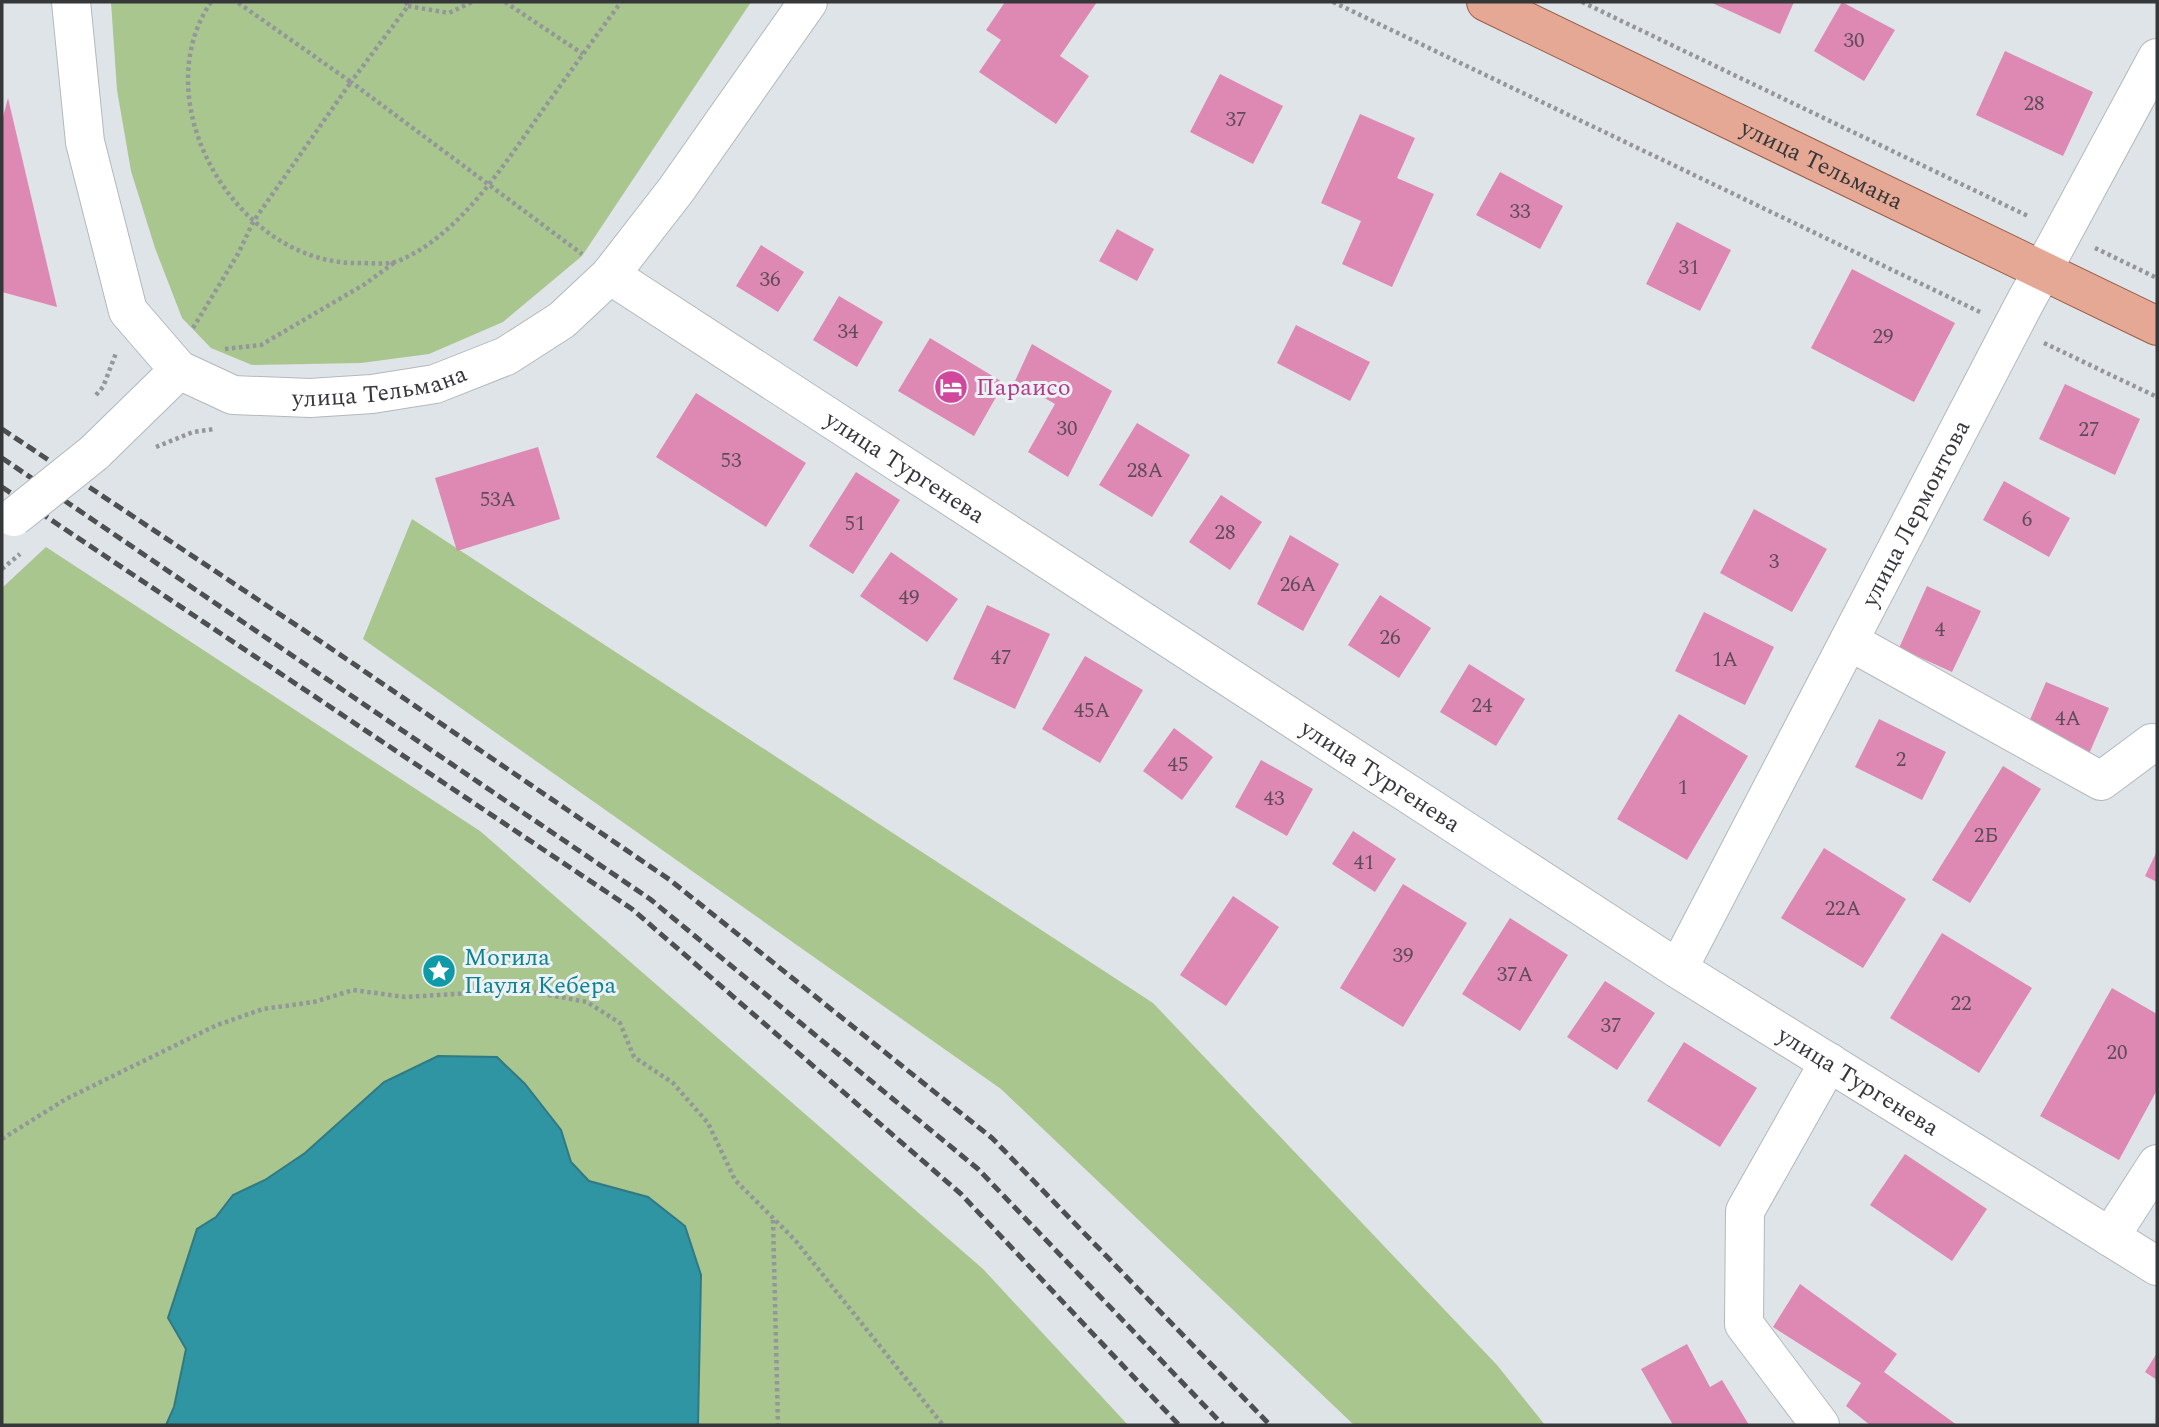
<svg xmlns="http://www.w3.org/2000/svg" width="2159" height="1427" viewBox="0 0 2159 1427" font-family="Spectral,serif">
	<rect width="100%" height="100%" fill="#dfe4e9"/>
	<!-- green -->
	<g fill="#a8c68e">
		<polygon points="111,2 751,2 582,256 503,322 429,354 361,363 252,365 211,348 182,318 155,248 131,171 117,90"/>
		<polygon points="412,519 1153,1003 1497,1365 1545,1425 1354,1425 1001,1089 363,639"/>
		<polygon points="46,547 480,831 983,1269 1128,1425 2,1425 2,588"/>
	</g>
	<!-- water -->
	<polygon fill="#2f95a3" stroke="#317983" stroke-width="2" points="438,1056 497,1057 525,1084 561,1130 571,1162 589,1181 648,1197 685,1226 701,1275 698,1425 166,1425 174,1407 186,1349 168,1318 197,1229 216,1217 233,1195 265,1180 305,1153 384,1082"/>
	<!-- building -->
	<g fill="#dd89b4">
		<polygon points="1005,2 1097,2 1060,56 1089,76 1056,124 979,72 1001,40 986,30"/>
		<polygon points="1710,2 1794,2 1780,34"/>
		<polygon points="1842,2 1895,30 1864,81 1814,51"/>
		<polygon points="2005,51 2093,92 2063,156 1976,115"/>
		<polygon points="1220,74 1283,106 1253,164 1190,132"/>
		<polygon points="8,98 57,307 2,292 2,121"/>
		<polygon points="1360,114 1415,138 1397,178 1434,194 1392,287 1342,264 1361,221 1321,203"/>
		<polygon points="1500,172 1563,206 1540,249 1476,215"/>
		<polygon points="1677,222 1731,250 1700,311 1646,284"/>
		<polygon points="1117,229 1154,249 1137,281 1099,261"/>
		<polygon points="761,245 804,272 778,312 736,286"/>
		<polygon points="1852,269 1955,323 1914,402 1811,348"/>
		<polygon points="839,296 883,322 857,367 813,340"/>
		<polygon points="1296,325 1370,362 1350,401 1277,363"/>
		<polygon points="930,338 1004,383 974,436 898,391"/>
		<polygon points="1032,344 1112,391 1068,477 1028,452 1055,404 1015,381"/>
		<polygon points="2065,384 2140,419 2115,475 2039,439"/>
		<polygon points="696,393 806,463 766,527 656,457"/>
		<polygon points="1137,423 1190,455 1152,517 1099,485"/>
		<polygon points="538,447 560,519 457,551 435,478"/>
		<polygon points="856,472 900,500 853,574 809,546"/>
		<polygon points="2004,481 2070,518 2049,557 1983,520"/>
		<polygon points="1221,495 1262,522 1230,570 1189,542"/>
		<polygon points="1754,509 1827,549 1792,612 1720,573"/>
		<polygon points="1290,535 1339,564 1303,631 1257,604"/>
		<polygon points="891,552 958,599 927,642 860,596"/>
		<polygon points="1927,586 1981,611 1952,672 1899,648"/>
		<polygon points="1380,595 1431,628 1399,678 1348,645"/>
		<polygon points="987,605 1050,634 1015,709 953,679"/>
		<polygon points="1704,612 1774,647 1745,705 1675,671"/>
		<polygon points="1085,656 1143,690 1100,763 1042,729"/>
		<polygon points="1469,664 1525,699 1496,746 1440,712"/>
		<polygon points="2046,682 2109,708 2088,756 2026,729"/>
		<polygon points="1679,714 1748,756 1687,860 1617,819"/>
		<polygon points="1879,719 1946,752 1922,800 1855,767"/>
		<polygon points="1174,728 1213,757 1182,800 1143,771"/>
		<polygon points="1261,760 1313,789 1287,836 1235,807"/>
		<polygon points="2003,766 2041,789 1970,903 1932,880"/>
		<polygon points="1353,831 1396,859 1375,892 1332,864"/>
		<polygon points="1824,848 1906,899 1863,968 1781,918"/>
		<polygon points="2157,851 2157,882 2145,876"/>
		<polygon points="1403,884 1467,923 1403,1027 1340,988"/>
		<polygon points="1233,896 1279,927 1226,1006 1180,975"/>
		<polygon points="1510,918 1568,955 1520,1031 1462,994"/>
		<polygon points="1942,933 2032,988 1979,1073 1890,1018"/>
		<polygon points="1605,981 1655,1013 1617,1070 1567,1037"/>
		<polygon points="2112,988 2157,1014 2157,1090 2119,1160 2040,1116"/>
		<polygon points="1684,1042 1757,1088 1720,1147 1647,1101"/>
		<polygon points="1905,1154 1987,1209 1952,1261 1870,1205"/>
		<polygon points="1800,1284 1897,1354 1884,1372 1957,1425 1870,1425 1846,1406 1861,1383 1773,1327"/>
		<polygon points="1687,1344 1710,1387 1722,1380 1749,1425 1673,1425 1641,1369"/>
		<polygon points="2157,1353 2157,1380 2145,1372"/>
	</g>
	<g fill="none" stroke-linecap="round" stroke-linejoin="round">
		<!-- minor casing -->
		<g stroke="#b3b8bd" stroke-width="40">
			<g id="minor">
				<path id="s1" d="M71,2L85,142L128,311L179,370L233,395L310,398L372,394L435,384L506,356L562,320L610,275L676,190L808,2"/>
				<path id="s2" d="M610,275L1678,969L2157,1266"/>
				<polyline points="94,453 179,370"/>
				<polyline points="1849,641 2101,781 2152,743"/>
				<path id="s3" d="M1678,969L2021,310L2157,58"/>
				<polyline points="2110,1237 2157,1164"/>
				<polyline points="1820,1425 1744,1324 1745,1211 1829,1062"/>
			</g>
		</g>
		<!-- major casing -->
		<g stroke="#9b5b45" stroke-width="40">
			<g id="major">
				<path id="s4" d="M1486,2L2157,326"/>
			</g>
		</g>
		<!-- path -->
		<g stroke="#93979a" stroke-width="4.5" stroke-dasharray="3.5 3.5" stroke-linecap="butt">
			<path d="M211,2C142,104 239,267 361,263C372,263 387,265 398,261C458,237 504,165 540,114C567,76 594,39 621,2"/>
			<polyline points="406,2 408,6 351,82 582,254"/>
			<polyline points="505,2 583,54"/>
			<polyline points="1333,2 1980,312"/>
			<polyline points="1582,2 2030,217"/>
			<polyline points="408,6 449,13 472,2"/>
			<polyline points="2095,248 2157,278"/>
			<polyline points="193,328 238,254 253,222 351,82 237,2"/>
			<polyline points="2044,343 2157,397"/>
			<polyline points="225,349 261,345 365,284 395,262"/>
			<polyline points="96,395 103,387 116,353"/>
			<polyline points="156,447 193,432 215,429"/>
			<polyline points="2,569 20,554"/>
			<polyline points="2,1139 66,1099 217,1025 263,1009 314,1002 353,990 405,997 522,990 587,1002 620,1023 634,1057 673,1083 708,1123 735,1180 795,1240 943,1425"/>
			<polyline points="773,1220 778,1425"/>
		</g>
		<!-- minor -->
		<use href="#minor" stroke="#fff" stroke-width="38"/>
		<!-- major -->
		<use href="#major" stroke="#e4a894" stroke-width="38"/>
		<!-- rail -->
		<g stroke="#4d4f51" stroke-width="5" stroke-dasharray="10 5" stroke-linecap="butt">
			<polyline points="2,429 323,643 670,880 992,1138 1270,1425"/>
			<polyline points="2,458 650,899 978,1169 1223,1425"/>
			<polyline points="2,487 632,909 961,1194 1179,1425"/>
		</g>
		<!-- minor-bridge casing -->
		<g stroke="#b3b8bd" stroke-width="40" stroke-linecap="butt">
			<polyline id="minor-bridge" points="14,517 94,453"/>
		</g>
		<!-- minor-bridge -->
		<use href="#minor-bridge" stroke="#fff" stroke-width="38"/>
	</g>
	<!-- icons -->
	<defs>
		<g id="hotel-disc" transform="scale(1.75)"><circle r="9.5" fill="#d1479c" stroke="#ecf1f6"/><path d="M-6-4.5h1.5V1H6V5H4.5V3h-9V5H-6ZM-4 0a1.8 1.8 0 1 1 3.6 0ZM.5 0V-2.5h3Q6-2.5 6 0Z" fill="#fff"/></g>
		<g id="sight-disc" transform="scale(1.75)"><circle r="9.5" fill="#0f9aa8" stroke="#ecf1f6"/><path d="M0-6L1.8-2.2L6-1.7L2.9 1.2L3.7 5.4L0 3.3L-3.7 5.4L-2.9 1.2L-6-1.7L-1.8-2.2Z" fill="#fff"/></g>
	</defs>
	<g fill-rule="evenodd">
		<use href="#hotel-disc" x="951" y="387"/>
		<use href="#sight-disc" x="439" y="971"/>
	</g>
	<g text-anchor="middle" stroke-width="6" stroke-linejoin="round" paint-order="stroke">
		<!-- number labels -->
		<g font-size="21" fill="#604c58">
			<text x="1854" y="47">30</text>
			<text x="2034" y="110">28</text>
			<text x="1236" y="126">37</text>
			<text x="1520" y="218">33</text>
			<text x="1689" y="274">31</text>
			<text x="770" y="286">36</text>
			<text x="848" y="338">34</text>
			<text x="1883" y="343">29</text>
			<text x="1067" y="435">30</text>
			<text x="2089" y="436">27</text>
			<text x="731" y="467">53</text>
			<text x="1145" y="477">28А</text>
			<text x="498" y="506">53А</text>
			<text x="2027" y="526">6</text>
			<text x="855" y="530">51</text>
			<text x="1225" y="539">28</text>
			<text x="1774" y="568">3</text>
			<text x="1298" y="591">26А</text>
			<text x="909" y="604">49</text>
			<text x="1940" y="636">4</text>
			<text x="1390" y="644">26</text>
			<text x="1001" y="664">47</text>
			<text x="1725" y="666">1А</text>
			<text x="1482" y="712">24</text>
			<text x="1092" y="717">45А</text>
			<text x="2068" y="725">4А</text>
			<text x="1901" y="766">2</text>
			<text x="1178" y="771">45</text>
			<text x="1683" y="794">1</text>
			<text x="1274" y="805">43</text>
			<text x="1986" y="842">2Б</text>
			<text x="1364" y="869">41</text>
			<text x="1843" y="915">22А</text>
			<text x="1403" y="962">39</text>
			<text x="1515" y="981">37А</text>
			<text x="1961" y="1010">22</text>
			<text x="1611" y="1032">37</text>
			<text x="2117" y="1059">20</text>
		</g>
		<!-- street labels -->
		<g font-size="24" fill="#363739" stroke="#ecf1f6">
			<text dy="8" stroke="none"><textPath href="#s4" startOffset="373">улица Тельмана</textPath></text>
			<text dy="8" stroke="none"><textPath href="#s1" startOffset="600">улица Тельмана</textPath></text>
			<text dy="8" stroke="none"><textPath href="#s2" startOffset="352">улица Тургенева</textPath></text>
			<text dy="8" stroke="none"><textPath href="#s3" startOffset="514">улица Лермонтова</textPath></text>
			<text dy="8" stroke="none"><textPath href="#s2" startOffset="919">улица Тургенева</textPath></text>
			<text dy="8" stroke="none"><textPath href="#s2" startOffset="1486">улица Тургенева</textPath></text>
		</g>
		<!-- hotel labels -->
		<g font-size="24" fill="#b23c85" stroke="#ecf1f6" text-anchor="start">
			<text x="976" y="395">Параисо</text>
		</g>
		<!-- culture labels -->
		<g font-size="24" fill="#0d838f" stroke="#ecf1f6" text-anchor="start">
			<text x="464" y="965">Могила<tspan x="464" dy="28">Пауля Кебера</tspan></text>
		</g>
	</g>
	<!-- border -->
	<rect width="2159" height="1427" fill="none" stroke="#363739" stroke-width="7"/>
</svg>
